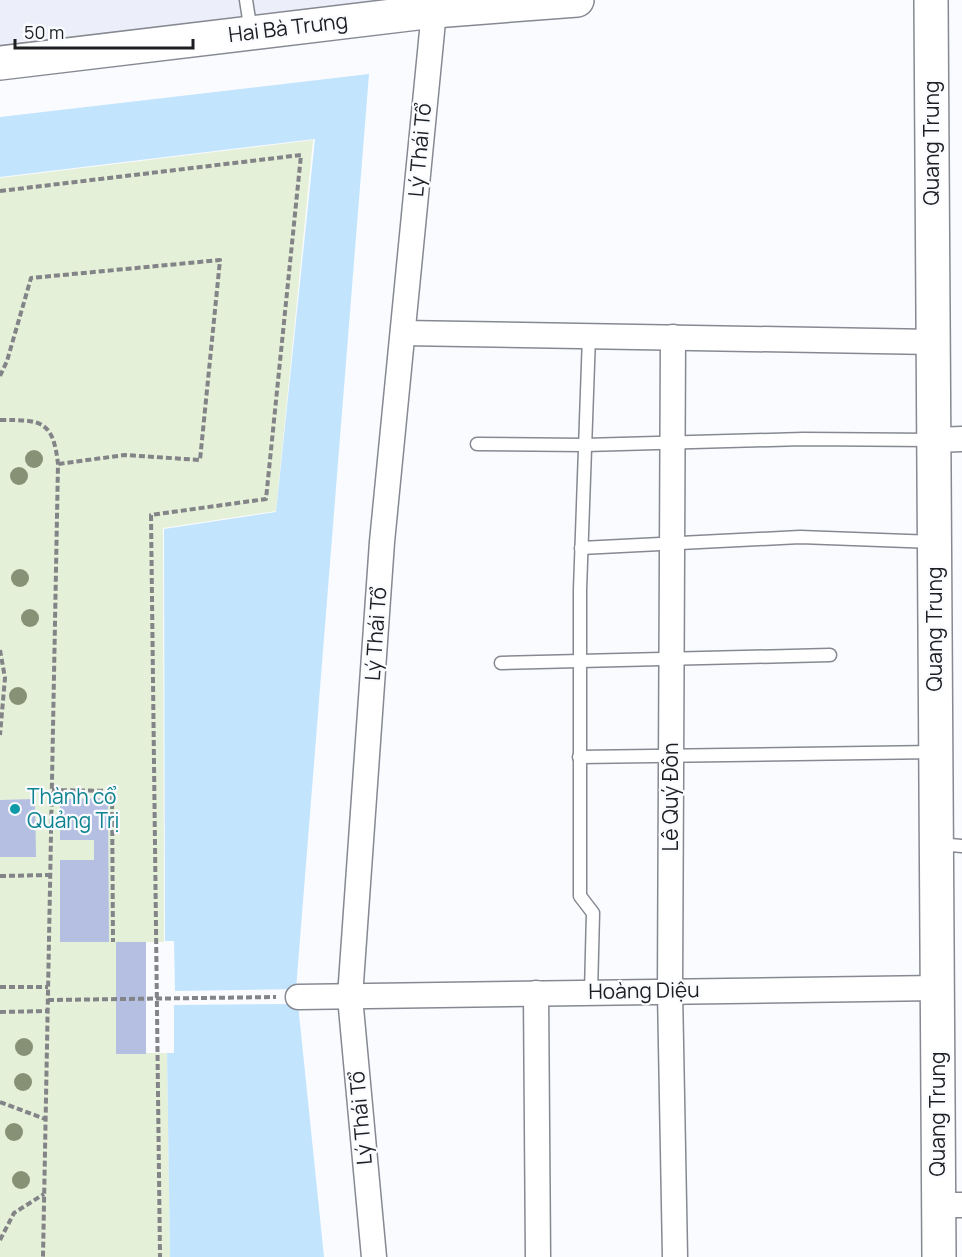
<svg xmlns="http://www.w3.org/2000/svg" width="962" height="1257" viewBox="0 0 962 1257" font-family="Manrope,sans-serif">
	<rect width="100%" height="100%" fill="#f9fbff"/>
	<!-- built -->
	<polygon fill="#eceff9" points="0,0 385,0 0,44"/>
	<!-- green -->
	<polygon fill="#e5f0d8" points="313,140 276,511 163,528 164,942 116,942 116,1053 167,1053 170,1257 0,1257 0,178"/>
	<!-- water -->
	<g fill="#c3e4fd">
		<polygon points="369,74 296,989 175,991 174,941 165,941 164,529 276,512 315,139 0,177 0,117"/>
		<polygon points="298,1004 324,1257 170,1257 167,1053 174,1053 174,1005"/>
	</g>
	<!-- building -->
	<g fill="#b4bfe1">
		<polygon points="108,798 109,942 60,942 60,860 94,860 94,840 60,840 60,799"/>
		<polygon points="35,799 36,857 0,857 0,800"/>
		<rect x="116" y="942" width="30" height="112"/>
	</g>
	<g fill="none" stroke-linecap="round" stroke-linejoin="round">
		<!-- lane casing -->
		<g stroke="#868992" stroke-width="15">
			<g id="lane">
				<polyline points="246,0 251,32"/>
				<polyline points="589,336 580,590 580,896 593,913 591,992"/>
				<polyline points="477,444 585,445 803,439 932,440"/>
				<polyline points="581,548 800,537 934,542"/>
				<polyline points="501,663 830,655"/>
				<polyline points="579,757 935,752"/>
				<polyline points="938,844 962,846"/>
			</g>
		</g>
		<!-- street casing -->
		<g stroke="#868992" stroke-width="27">
			<g id="street">
				<polyline points="403,333 933,342"/>
				<polyline points="673,337 670,991 675,1257"/>
				<polyline points="934,440 962,439"/>
				<polyline points="536,993 538,1257"/>
				<polyline points="298,997 937,988"/>
				<polyline points="939,1205 962,1205"/>
				<polyline points="374,1257 350,997 382,542 434,11"/>
			</g>
		</g>
		<!-- secondary casing -->
		<g stroke="#868992" stroke-width="36">
			<polyline id="secondary" points="931,0 939,1257"/>
		</g>
		<!-- primary casing -->
		<g stroke="#868992" stroke-width="36">
			<polyline id="primary" points="0,63 434,11 577,0"/>
		</g>
		<!-- path -->
		<g stroke="#828488" stroke-width="4" stroke-dasharray="6 3" stroke-linecap="butt">
			<polyline points="0,191 301,155 266,499 151,515 160,1257"/>
			<polyline points="0,376 7,361 31,278 220,260 200,460 125,455 58,464"/>
			<path d="M0,420C40,420 53,419 58,464L43,1257"/>
			<polyline points="0,650 5,678 0,735"/>
			<polyline points="52,790 112,791 113,942"/>
			<polyline points="0,876 50,875"/>
			<polyline points="0,987 48,987"/>
			<polyline points="48,1000 276,997"/>
			<polyline points="0,1012 48,1011"/>
			<polyline points="0,1102 45,1119"/>
			<polyline points="0,1240 14,1213 44,1194"/>
		</g>
		<!-- lane -->
		<use href="#lane" stroke="#fff" stroke-width="12"/>
		<!-- street -->
		<use href="#street" stroke="#fff" stroke-width="24"/>
		<!-- secondary -->
		<use href="#secondary" stroke="#fff" stroke-width="33"/>
		<!-- primary -->
		<use href="#primary" stroke="#fff" stroke-width="33"/>
	</g>
	<!-- trees -->
	<g fill="#869175">
		<circle cx="34" cy="459" r="9"/>
		<circle cx="19" cy="476" r="9"/>
		<circle cx="20" cy="578" r="9"/>
		<circle cx="30" cy="618" r="9"/>
		<circle cx="18" cy="696" r="9"/>
		<circle cx="24" cy="1047" r="9"/>
		<circle cx="23" cy="1082" r="9"/>
		<circle cx="14" cy="1132" r="9"/>
		<circle cx="21" cy="1180" r="9"/>
	</g>
	<!-- markers -->
	<circle fill="#0f9aa8" stroke="#f9fbff" stroke-width="2" cx="15" cy="809" r="6"/>
	<g text-anchor="middle" stroke-width="4.5" stroke-linejoin="round" paint-order="stroke">
		<!-- street labels -->
		<g font-size="21" fill="#1c1e21" stroke="#f9fbff">
			<text transform="translate(288 28) rotate(-7)" y="7">Hai Bà Trưng</text>
			<text transform="translate(932 143) rotate(-90)" y="7">Quang Trung</text>
			<text transform="translate(420 150) rotate(-85)" y="7">Lý Thái Tổ</text>
			<text transform="translate(935 629) rotate(-90)" y="7">Quang Trung</text>
			<text transform="translate(376 634) rotate(-86)" y="7">Lý Thái Tổ</text>
			<text transform="translate(671 797) rotate(-90)" y="7">Lê Quý Đôn</text>
			<text transform="translate(644 991) rotate(-1)" y="7">Hoàng Diệu</text>
			<text transform="translate(938 1114) rotate(-90)" y="7">Quang Trung</text>
			<text transform="translate(361 1118) rotate(-95)" y="7">Lý Thái Tổ</text>
		</g>
		<!-- culture labels -->
		<g font-size="21" fill="#0d838f" stroke="#f9fbff" text-anchor="start">
			<text x="27" y="804">Thành cổ<tspan x="27" dy="24">Quảng Trị</tspan></text>
		</g>
	</g>
	<!-- scale -->
	<path d="M15 39v9h178v-9" fill="none" stroke="#1c1e21" stroke-width="3"/>
	<text x="24" y="39" font-size="18" fill="#1c1e21" stroke="#f9fbff" stroke-width="4.5" paint-order="stroke">50 m</text>
</svg>
